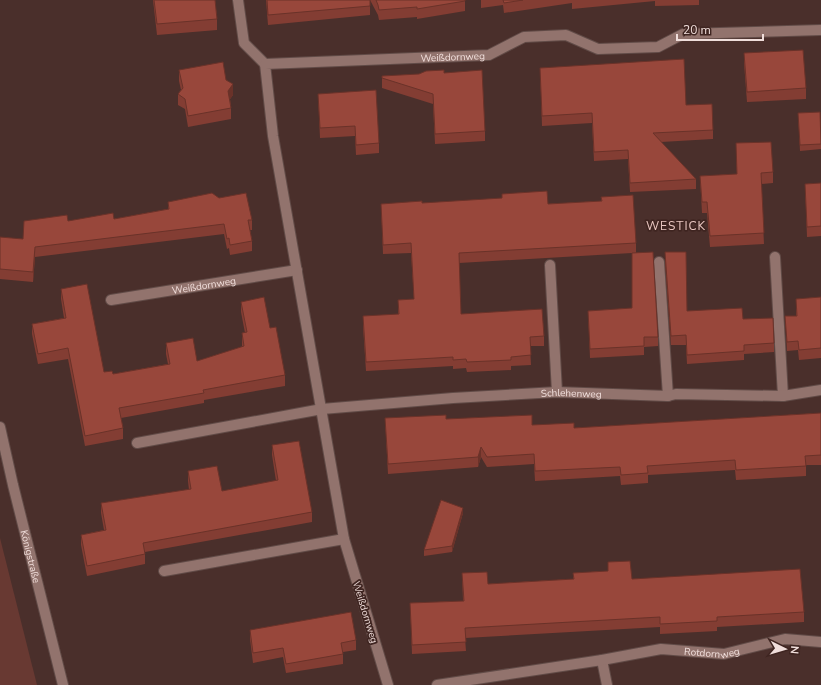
<svg xmlns="http://www.w3.org/2000/svg" width="821" height="685" viewBox="0 0 821 685" font-family="'Nunito Sans',sans-serif">
	<rect width="100%" height="100%" fill="#4a2f2b"/>
	<!-- green -->
	<polygon fill="#683932" points="0,538 37,685 0,685"/>
	<g fill="none" stroke-linecap="round" stroke-linejoin="round">
		<!-- service casing -->
		<g stroke="#614b47" stroke-width="12">
			<g id="service">
				<polyline points="775,257 783,396"/>
				<polyline points="659,262 668,396"/>
				<polyline points="550,265 557,392"/>
			</g>
		</g>
		<!-- minor casing -->
		<g stroke="#614b47" stroke-width="12">
			<g id="minor">
				<polyline points="238,0 244,43 265,64"/>
				<path id="s1" d="M111,300L297,270"/>
				<path id="s2" d="M137,443L322,409L453,398L557,392L668,396L676,394L783,396L821,390"/>
				<polyline points="164,571 344,539"/>
				<polyline points="602,660 607,685"/>
				<path id="s3" d="M388,685L344,539L273,136L265,64L489,55L524,37L566,35L598,49L658,47L683,34L821,30"/>
				<path id="s4" d="M437,685L602,660L661,649L724,654L785,639L821,642"/>
			</g>
		</g>
		<!-- tertiary casing -->
		<g stroke="#614b47" stroke-width="12">
			<g id="tertiary">
				<path id="s5" d="M0,427L13,485L63,685"/>
			</g>
		</g>
		<!-- service -->
		<use href="#service" stroke="#92736d" stroke-width="10"/>
		<!-- minor -->
		<use href="#minor" stroke="#92736d" stroke-width="10"/>
		<!-- tertiary -->
		<use href="#tertiary" stroke="#92736d" stroke-width="10"/>
	</g>
	<!-- wall -->
	<g fill="#833d33">
		<polygon points="153,0 215,0 217,19 217,30 157,35"/>
		<polygon points="266,0 370,0 370,15 268,25"/>
		<polygon points="370,0 465,0 465,11 417,19 417,17 379,20 378,15"/>
		<polygon points="481,0 699,0 699,5 655,6 655,1 572,9 572,3 504,13 503,5 481,8"/>
		<polygon points="744,53 806,88 806,99 747,102 744,63"/>
		<polygon points="540,68 686,105 713,130 713,139 661,142 696,179 696,189 630,192 628,159 594,161 592,123 542,126"/>
		<polygon points="179,70 226,80 233,95 230,99 231,108 231,119 188,127 185,109 178,105 178,94 181,90 179,81"/>
		<polygon points="444,73 485,131 485,141 435,144 433,104 382,88 382,76"/>
		<polygon points="318,94 379,143 379,153 356,155 355,136 320,138"/>
		<polygon points="798,113 821,132 821,149 800,151"/>
		<polygon points="736,143 773,172 773,183 761,184 764,244 710,247 707,213 702,213 700,176 737,174"/>
		<polygon points="821,183 821,236 807,237 805,184"/>
		<polygon points="601,197 636,243 636,253 658,337 658,346 644,347 644,355 590,358 588,311 632,308 632,253 459,263 461,314 544,336 544,346 530,346 531,365 511,366 511,370 467,372 466,368 453,369 453,366 366,371 363,326 363,316 398,315 398,300 414,299 411,253 383,254 381,204 422,203 548,204 601,201"/>
		<polygon points="168,202 252,220 252,230 250,230 252,241 252,251 230,255 229,248 227,249 224,234 35,257 33,282 0,279 0,242 23,239 68,221 114,219 168,209"/>
		<polygon points="665,252 687,311 743,319 774,343 774,352 744,354 744,360 687,364 686,345 671,345 665,261"/>
		<polygon points="61,289 104,372 113,374 168,364 166,354 166,343 197,361 242,347 242,333 245,333 241,312 241,302 270,328 285,375 285,386 204,400 204,403 121,418 123,428 123,439 85,446 68,359 38,364 32,334 32,324 64,318 61,299"/>
		<polygon points="821,297 821,358 799,360 798,350 787,351 785,316 796,316 796,299"/>
		<polygon points="821,413 821,465 806,465 806,476 736,480 735,470 648,475 648,483 621,485 620,476 535,481 534,464 487,467 481,457 478,467 388,474 385,418 446,419 574,428"/>
		<polygon points="272,445 312,512 312,522 145,552 145,564 87,576 81,545 81,535 104,530 101,513 101,503 189,490 188,481 188,471 222,491 276,481 272,455"/>
		<polygon points="463,513 452,552 424,556 424,550"/>
		<polygon points="608,562 632,579 804,612 804,622 717,627 717,631 660,634 660,627 465,638 466,651 412,654 410,603 463,601 462,573 488,584 573,579 573,573 608,571"/>
		<polygon points="250,630 356,640 356,650 343,652 343,664 286,673 283,657 253,663 250,639"/>
	</g>
	<!-- shaded-wall -->
	<g fill="#6a3229">
		<polygon points="233,84 233,95 228,102 228,91"/>
		<polygon points="35,247 35,257 33,282 33,272"/>
		<polygon points="481,447 481,457 478,467 478,457"/>
		<polygon points="463,508 463,513 452,552 452,546"/>
	</g>
	<!-- building -->
	<g fill="#98473b" stroke="#6a3229">
		<polygon points="154,0 215,0 217,19 157,24"/>
		<polygon points="267,0 370,0 370,6 268,15"/>
		<polygon points="376,0 465,0 465,1 417,9 417,7 379,10 378,5"/>
		<polygon points="503,0 523,0 504,3"/>
		<polygon points="803,50 806,88 747,92 744,53"/>
		<polygon points="684,59 686,105 712,104 713,130 653,133 696,179 630,183 628,150 594,152 592,113 542,116 540,68"/>
		<polygon points="223,62 226,80 233,84 228,91 231,108 188,116 185,99 178,94 183,88 179,70"/>
		<polygon points="444,70 444,73 482,70 485,131 435,134 433,94 382,78 382,76 419,74 426,71"/>
		<polygon points="376,90 379,143 356,145 355,126 320,128 318,94"/>
		<polygon points="820,112 821,144 800,145 798,113"/>
		<polygon points="771,142 773,172 761,173 764,233 710,236 707,202 702,202 700,176 737,174 736,143"/>
		<polygon points="821,183 821,226 807,227 805,184"/>
		<polygon points="547,191 548,204 602,201 601,197 633,195 636,243 459,253 461,314 542,309 544,336 530,337 531,355 511,357 511,360 467,362 466,359 453,360 453,357 366,362 363,316 399,314 398,300 414,299 411,243 383,245 381,204 422,201 422,203 502,198 502,194"/>
		<polygon points="212,193 219,198 246,193 252,220 248,220 252,241 230,245 229,238 227,239 224,224 35,247 33,272 0,269 0,237 23,239 24,221 67,215 68,221 113,213 114,219 169,209 168,202"/>
		<polygon points="653,252 658,337 644,337 644,346 590,349 588,311 632,308 632,253"/>
		<polygon points="665,252 686,252 687,311 742,308 743,319 773,318 774,343 744,345 744,351 687,355 686,335 671,336"/>
		<polygon points="87,284 104,372 112,371 113,374 170,364 166,343 193,338 197,361 244,346 242,333 247,332 241,302 264,297 270,328 276,327 285,375 203,390 204,393 119,408 123,428 85,436 68,348 38,354 32,324 66,318 61,289"/>
		<polygon points="821,297 821,348 799,350 798,341 787,342 785,316 797,316 796,299"/>
		<polygon points="821,413 821,455 805,456 806,466 736,470 735,460 647,466 648,473 621,475 620,467 535,471 534,454 487,457 481,447 478,457 388,464 385,418 446,415 446,419 532,415 532,425 574,423 574,428"/>
		<polygon points="299,441 312,512 143,543 145,554 87,566 81,535 106,530 101,503 191,489 188,471 217,466 222,491 278,480 272,445"/>
		<polygon points="441,500 463,508 452,546 424,550"/>
		<polygon points="630,561 632,579 800,569 804,612 717,617 717,621 660,624 660,617 465,628 466,642 412,645 410,603 464,601 462,573 487,572 488,584 574,579 573,573 608,571 608,562"/>
		<polygon points="351,612 356,640 341,643 343,654 286,664 283,648 253,653 250,630"/>
	</g>
	<g text-anchor="middle" stroke-width="3.5" stroke-linejoin="round" paint-order="stroke">
		<!-- street labels -->
		<g font-size="10" fill="#f0dedb" stroke="#3f2521">
			<text dy="4" stroke="none"><textPath href="#s3" startOffset="822">Weißdornweg</textPath></text>
			<text dy="4" stroke="none"><textPath href="#s1" startOffset="94">Weißdornweg</textPath></text>
			<text dy="4" stroke="none"><textPath href="#s2" startOffset="438">Schlehenweg</textPath></text>
			<text dy="4" stroke="none"><textPath href="#s5" startOffset="133">Königstraße</textPath></text>
			<text transform="translate(366 612) rotate(73)" y="4">Weißdornweg</text>
			<text dy="4" stroke="none"><textPath href="#s4" startOffset="278">Rotdornweg</textPath></text>
		</g>
		<!-- quarter labels -->
		<g font-size="12" letter-spacing="1" fill="#eac7c1" stroke="#3f2521">
			<text x="676" y="230">WESTICK</text>
		</g>
	</g>
	<!-- north arrow -->
	<g transform="translate(785 649) rotate(95)" stroke="#3f2521" stroke-width="3" paint-order="stroke">
	<path d="M0-3L7 15L0 10L-7 15Z" fill="#f0dedb"/>
	<text y="-6" font-size="11" font-weight="bold" text-anchor="middle" fill="#f0dedb">N</text>
	</g>
	<!-- scale -->
	<path d="M677 34v6h86v-6" fill="none" stroke="#f0dedb" stroke-width="2"/>
	<text x="683" y="34" font-size="12" fill="#f0dedb" stroke="#3f2521" stroke-width="3" paint-order="stroke">20 m</text>
</svg>
